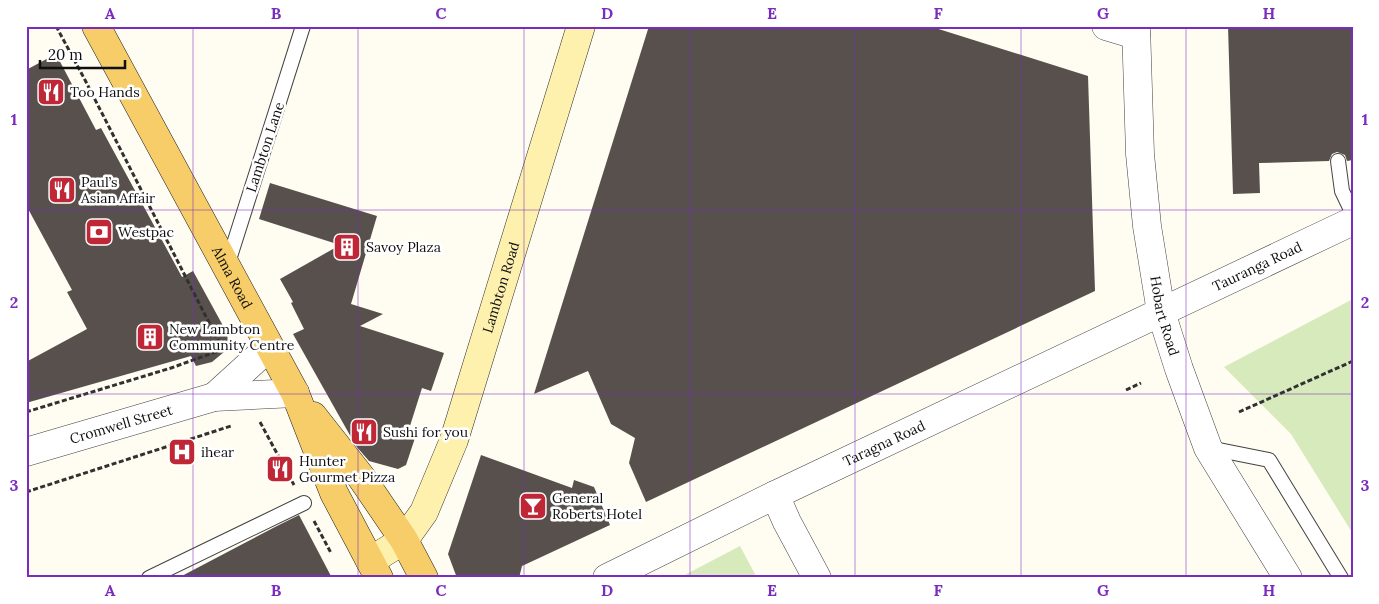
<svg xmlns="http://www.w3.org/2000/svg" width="1379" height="604" viewBox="0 0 1379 604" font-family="Lora,serif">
	<rect width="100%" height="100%" fill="#fffcf2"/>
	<!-- green -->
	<g fill="#d6eabb">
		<polygon points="1353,299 1353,534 1291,434 1224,367"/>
		<polygon points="740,546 757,578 679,578"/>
	</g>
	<!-- building -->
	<g fill="#58504c">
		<polygon points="649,26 929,26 1088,76 1095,291 646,502 629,463 635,438 611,424 588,371 534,394"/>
		<polygon points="1228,26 1353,26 1353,160 1347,161 1345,155 1337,152 1332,154 1329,161 1259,163 1260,193 1233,194"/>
		<polygon points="56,54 96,130 101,128 182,277 193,271 227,333 228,343 224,352 212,362 196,366 191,356 26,403 26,362 87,329 67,292 72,290 26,205 26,70"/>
		<polygon points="270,183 377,216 351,304 383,314 360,326 444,353 431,391 422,388 409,429 417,432 406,465 398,469 369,461 356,446 293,334 304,329 291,303 293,302 280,279 340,245 259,219"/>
		<polygon points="481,455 572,488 574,480 594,487 610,525 522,566 519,578 457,578 448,554"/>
		<polygon points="299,515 332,578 178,578 275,527"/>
	</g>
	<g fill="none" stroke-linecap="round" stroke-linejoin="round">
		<!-- lane casing -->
		<g stroke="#424242" stroke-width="16">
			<g id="lane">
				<polyline points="1338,161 1342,191 1353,214"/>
				<polyline points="227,266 303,26"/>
				<polyline points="1209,448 1269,460 1341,578"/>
				<polyline points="149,578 304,503"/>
			</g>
		</g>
		<!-- street casing -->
		<g stroke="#424242" stroke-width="29">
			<g id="street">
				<polyline points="1106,26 1136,35"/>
				<path id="s1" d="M1136,26L1140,154L1147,226L1161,312L1179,369L1208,448L1288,578"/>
				<polyline points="214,397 269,347"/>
				<path id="s2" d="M26,452L214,397L295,393"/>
				<polyline points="775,495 787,522 817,578"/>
				<path id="s3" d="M607,578L775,495L1353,221"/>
			</g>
		</g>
		<!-- secondary casing -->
		<g stroke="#313131" stroke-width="29">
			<g id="secondary">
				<path id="s4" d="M370,561L404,540L424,512L454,440L581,26"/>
			</g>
		</g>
		<!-- primary casing -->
		<g stroke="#202020" stroke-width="29">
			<g id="primary">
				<path id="s5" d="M96,26L295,393L334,493L379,578"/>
				<polyline points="313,416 361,477 404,540 424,578"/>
			</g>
		</g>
		<!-- path -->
		<g stroke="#313131" stroke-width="3" stroke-dasharray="5 2.5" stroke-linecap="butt">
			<polyline points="56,26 85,80 223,350"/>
			<polyline points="1126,390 1141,383"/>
			<polyline points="26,412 171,368 221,350"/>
			<polyline points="1239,412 1353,361"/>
			<polyline points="260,422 294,485"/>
			<polyline points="26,492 231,426"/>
			<polyline points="314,521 331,553"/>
		</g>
		<!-- lane -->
		<use href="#lane" stroke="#fff" stroke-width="14"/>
		<!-- street -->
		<use href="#street" stroke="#fff" stroke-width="28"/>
		<!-- secondary -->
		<use href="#secondary" stroke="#fef1ae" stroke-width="28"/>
		<!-- primary -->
		<use href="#primary" stroke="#f7cd69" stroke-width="28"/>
	</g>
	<!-- grid -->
	<path fill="none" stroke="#7b2cbf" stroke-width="1" stroke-opacity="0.55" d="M193,26V578M358,26V578M524,26V578M690,26V578M855,26V578M1021,26V578M1186,26V578M26,210H1353M26,394H1353"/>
	<!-- icons -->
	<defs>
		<g id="restaurant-square" transform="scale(1.4375)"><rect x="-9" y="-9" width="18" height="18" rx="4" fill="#bf2737" stroke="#fff"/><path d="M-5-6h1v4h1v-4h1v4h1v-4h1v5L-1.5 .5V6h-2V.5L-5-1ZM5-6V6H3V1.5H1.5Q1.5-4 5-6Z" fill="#fff"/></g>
		<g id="bank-square" transform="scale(1.4375)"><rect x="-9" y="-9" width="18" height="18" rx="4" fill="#bf2737" stroke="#fff"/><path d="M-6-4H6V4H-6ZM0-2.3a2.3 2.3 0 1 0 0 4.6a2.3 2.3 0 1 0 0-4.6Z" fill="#fff"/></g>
		<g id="building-square" transform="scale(1.4375)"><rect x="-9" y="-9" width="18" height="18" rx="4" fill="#bf2737" stroke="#fff"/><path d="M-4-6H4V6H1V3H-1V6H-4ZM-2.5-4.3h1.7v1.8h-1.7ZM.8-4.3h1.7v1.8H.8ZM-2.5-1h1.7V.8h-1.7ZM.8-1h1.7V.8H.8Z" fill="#fff"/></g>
		<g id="hospital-square" transform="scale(1.4375)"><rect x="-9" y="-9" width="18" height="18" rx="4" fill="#bf2737" stroke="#fff"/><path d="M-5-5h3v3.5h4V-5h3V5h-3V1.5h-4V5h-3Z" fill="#fff"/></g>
		<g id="bar-square" transform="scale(1.4375)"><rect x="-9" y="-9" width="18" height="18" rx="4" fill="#bf2737" stroke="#fff"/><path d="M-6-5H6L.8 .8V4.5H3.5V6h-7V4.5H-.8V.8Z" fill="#fff"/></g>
	</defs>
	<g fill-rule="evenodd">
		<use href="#restaurant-square" x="51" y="92"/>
		<use href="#restaurant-square" x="62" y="190"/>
		<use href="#bank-square" x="99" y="232"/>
		<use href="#building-square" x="347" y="247"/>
		<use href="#building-square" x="150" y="337"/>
		<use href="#restaurant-square" x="364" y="432"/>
		<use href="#hospital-square" x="182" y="452"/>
		<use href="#restaurant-square" x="280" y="469"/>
		<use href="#bar-square" x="533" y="506"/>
	</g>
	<g text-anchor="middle" stroke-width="5" stroke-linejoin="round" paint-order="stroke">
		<!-- poi labels -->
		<g font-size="14" fill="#0f0f0f" stroke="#fff" text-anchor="start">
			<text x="70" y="97">Too Hands</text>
			<text x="81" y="187">Paul’s<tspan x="81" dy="16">Asian Affair</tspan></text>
			<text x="118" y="237">Westpac</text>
			<text x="366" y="252">Savoy Plaza</text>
			<text x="169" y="334">New Lambton<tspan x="169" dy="16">Community Centre</tspan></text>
			<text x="383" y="437">Sushi for you</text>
			<text x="201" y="457">ihear</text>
			<text x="299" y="466">Hunter<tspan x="299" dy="16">Gourmet Pizza</tspan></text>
			<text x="552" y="503">General<tspan x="552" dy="16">Roberts Hotel</tspan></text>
		</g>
		<!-- street labels -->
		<g font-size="14" fill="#0f0f0f" stroke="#fff">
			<text transform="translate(265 147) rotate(-72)" y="5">Lambton Lane</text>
			<text dy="5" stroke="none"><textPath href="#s3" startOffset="721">Tauranga Road</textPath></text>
			<text dy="5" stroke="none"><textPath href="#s5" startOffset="286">Alma Road</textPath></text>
			<text dy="5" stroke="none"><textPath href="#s4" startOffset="312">Lambton Road</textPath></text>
			<text dy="5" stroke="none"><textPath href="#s1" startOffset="292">Hobart Road</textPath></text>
			<text dy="5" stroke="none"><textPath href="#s2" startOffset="99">Cromwell Street</textPath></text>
			<text dy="5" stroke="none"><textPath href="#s3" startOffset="308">Taragna Road</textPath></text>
		</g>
	</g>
	<!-- border -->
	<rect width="1379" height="604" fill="none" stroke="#ffffff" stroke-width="55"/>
	<!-- scale -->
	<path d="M40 60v8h85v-8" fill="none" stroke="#0f0f0f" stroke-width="2.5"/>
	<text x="48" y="60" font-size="15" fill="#0f0f0f" stroke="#ffffff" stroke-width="4" paint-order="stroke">20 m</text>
	<rect x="28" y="28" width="1324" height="548" fill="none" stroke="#7b2cbf" stroke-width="2"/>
	<g font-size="16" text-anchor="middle" font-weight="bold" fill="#7b2cbf">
		<text x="110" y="19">A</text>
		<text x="276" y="19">B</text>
		<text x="441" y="19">C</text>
		<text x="607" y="19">D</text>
		<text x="772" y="19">E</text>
		<text x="938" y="19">F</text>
		<text x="1103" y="19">G</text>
		<text x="1269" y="19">H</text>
		<text x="14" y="125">1</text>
		<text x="1365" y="125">1</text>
		<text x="14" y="308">2</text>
		<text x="1365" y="308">2</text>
		<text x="14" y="491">3</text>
		<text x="1365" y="491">3</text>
		<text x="110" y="596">A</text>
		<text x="276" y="596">B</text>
		<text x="441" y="596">C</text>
		<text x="607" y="596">D</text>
		<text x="772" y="596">E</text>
		<text x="938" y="596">F</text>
		<text x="1103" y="596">G</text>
		<text x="1269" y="596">H</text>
	</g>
</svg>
